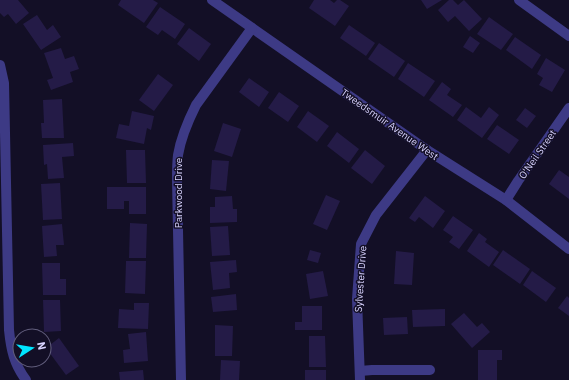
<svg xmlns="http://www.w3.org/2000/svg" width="569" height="380" viewBox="0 0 569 380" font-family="'IBM Plex Sans',sans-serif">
	<rect width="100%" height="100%" fill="#130f26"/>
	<!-- building -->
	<g fill="#241b47">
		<polygon points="0,0 18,0 29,13 16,24 8,14 4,17 0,13"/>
		<polygon points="121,0 153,0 158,3 144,23 118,5"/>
		<polygon points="314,0 330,0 334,3 337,0 340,0 349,6 335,26 309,8"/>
		<polygon points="421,0 442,0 427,9"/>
		<polygon points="449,0 453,0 458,5 464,0 482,19 469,31 455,16 448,22 438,10"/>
		<polygon points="160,7 185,24 175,39 162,30 158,35 146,27"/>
		<polygon points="37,15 47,30 53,25 61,37 41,50 23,24"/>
		<polygon points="489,17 513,34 501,50 477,34"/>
		<polygon points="349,25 375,43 366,56 340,38"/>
		<polygon points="189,28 211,44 199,61 177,44"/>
		<polygon points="470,36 480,43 473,53 463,47"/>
		<polygon points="515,37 541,55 532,69 506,50"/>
		<polygon points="379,43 405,61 394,77 368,59"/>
		<polygon points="61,48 65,59 74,56 79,69 70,72 73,82 51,90 47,80 53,78 44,53"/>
		<polygon points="546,58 565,70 552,92 539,85 543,78 537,74"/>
		<polygon points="408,63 435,81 424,97 398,79"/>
		<polygon points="158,74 173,85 154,111 139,100"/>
		<polygon points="249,78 269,92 259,107 239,92"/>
		<polygon points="442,82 451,89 447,95 462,105 453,117 429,100"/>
		<polygon points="279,92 299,106 288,122 268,108"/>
		<polygon points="62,99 64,138 42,138 41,123 44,123 43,100"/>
		<polygon points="466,107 481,118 489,107 499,115 482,138 457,120"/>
		<polygon points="525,108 536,116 527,128 516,120"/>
		<polygon points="132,111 154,116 151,130 147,128 144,144 116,138 119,124 129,126"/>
		<polygon points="308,111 329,126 317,142 297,127"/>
		<polygon points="223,123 241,129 232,157 214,151"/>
		<polygon points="497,125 519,140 509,154 487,139"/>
		<polygon points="337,132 359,149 349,163 327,146"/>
		<polygon points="73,143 74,156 62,157 64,178 48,179 47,164 44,165 43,145"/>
		<polygon points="126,150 145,150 146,183 127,183"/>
		<polygon points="365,150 385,166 372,184 351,168"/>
		<polygon points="212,160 229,161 226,191 210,189"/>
		<polygon points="559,170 569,177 569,199 549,184"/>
		<polygon points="60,183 62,219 43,220 41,184"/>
		<polygon points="107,187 146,187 146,214 129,214 129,201 124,201 124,209 107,209"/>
		<polygon points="326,195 340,201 327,230 313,224"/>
		<polygon points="232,196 233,209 237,209 237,222 210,223 210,207 215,207 215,197"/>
		<polygon points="425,196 445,211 433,228 419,217 415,222 409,218"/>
		<polygon points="453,216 473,230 459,249 449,242 453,237 443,230"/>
		<polygon points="130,223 147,224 146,258 129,258"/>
		<polygon points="62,224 64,245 56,245 57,256 44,257 42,226"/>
		<polygon points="228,226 230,255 212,256 210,227"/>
		<polygon points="479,233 487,239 485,242 499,252 489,267 467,251"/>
		<polygon points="310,250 321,253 318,263 307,260"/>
		<polygon points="503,250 530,269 520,284 493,265"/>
		<polygon points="396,251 414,253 412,285 394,284"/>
		<polygon points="236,260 237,272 229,273 230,288 213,290 210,262"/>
		<polygon points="126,261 146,261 145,294 125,293"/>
		<polygon points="42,263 60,263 60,279 66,279 66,295 43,295"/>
		<polygon points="323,271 328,296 310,299 306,274"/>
		<polygon points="532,271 556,288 546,302 523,285"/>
		<polygon points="236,294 237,310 213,312 211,297"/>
		<polygon points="567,296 569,298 569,316 558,308"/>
		<polygon points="43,300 60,300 61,331 44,332"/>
		<polygon points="134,303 149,303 148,329 118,328 119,309 134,310"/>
		<polygon points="302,306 322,306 322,330 295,330 295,322 302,322"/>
		<polygon points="445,309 445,326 413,327 412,310"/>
		<polygon points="464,313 477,327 482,323 490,332 472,348 451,324"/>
		<polygon points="407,317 408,334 384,335 383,318"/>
		<polygon points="215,325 233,326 232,356 215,356"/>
		<polygon points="146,332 148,361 124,363 123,350 130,349 128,334"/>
		<polygon points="309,336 325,336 326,367 309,367"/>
		<polygon points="59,338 79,366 66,375 46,348"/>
		<polygon points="478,350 502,350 502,360 497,360 497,380 478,380"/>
		<polygon points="221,360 240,361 239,380 220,380"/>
		<polygon points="143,370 144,380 120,380 119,372"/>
		<rect x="305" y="370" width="21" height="10"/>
	</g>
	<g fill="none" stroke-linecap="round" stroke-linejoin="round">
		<!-- minor -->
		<g stroke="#3d3a85" stroke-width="10">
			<polyline points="212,0 427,150 506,200 569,249"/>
			<polyline points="519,0 569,36"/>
			<path d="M0,65L4,83L9,330C11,350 14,364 26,380"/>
			<polyline points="506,200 518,181 569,108"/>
			<polyline points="360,371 372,370 430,370"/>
			<path d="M181,380L177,180C177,172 177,163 178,155C181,137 188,121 196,105L252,28"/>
			<polyline points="360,380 357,299 361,244 376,215 427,150"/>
		</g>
	</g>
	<g text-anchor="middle" stroke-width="3" stroke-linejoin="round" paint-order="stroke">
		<!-- street labels -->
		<g font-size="10" fill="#d9d4ff" stroke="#130f26">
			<text transform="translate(390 124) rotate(35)" y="4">Tweedsmuir Avenue West</text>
			<text transform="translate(537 154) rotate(-55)" y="4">O'Neil Street</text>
			<text transform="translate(178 193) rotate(-90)" y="4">Parkwood Drive</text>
			<text transform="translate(360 279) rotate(-86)" y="4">Sylvester Drive</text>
		</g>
	</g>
	<!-- north arrow -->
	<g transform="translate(32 348) rotate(78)"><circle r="19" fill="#130f26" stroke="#625e7d"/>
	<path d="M0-3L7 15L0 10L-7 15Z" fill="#00e5ff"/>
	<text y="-6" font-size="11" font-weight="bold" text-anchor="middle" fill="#d9d4ff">N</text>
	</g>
</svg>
